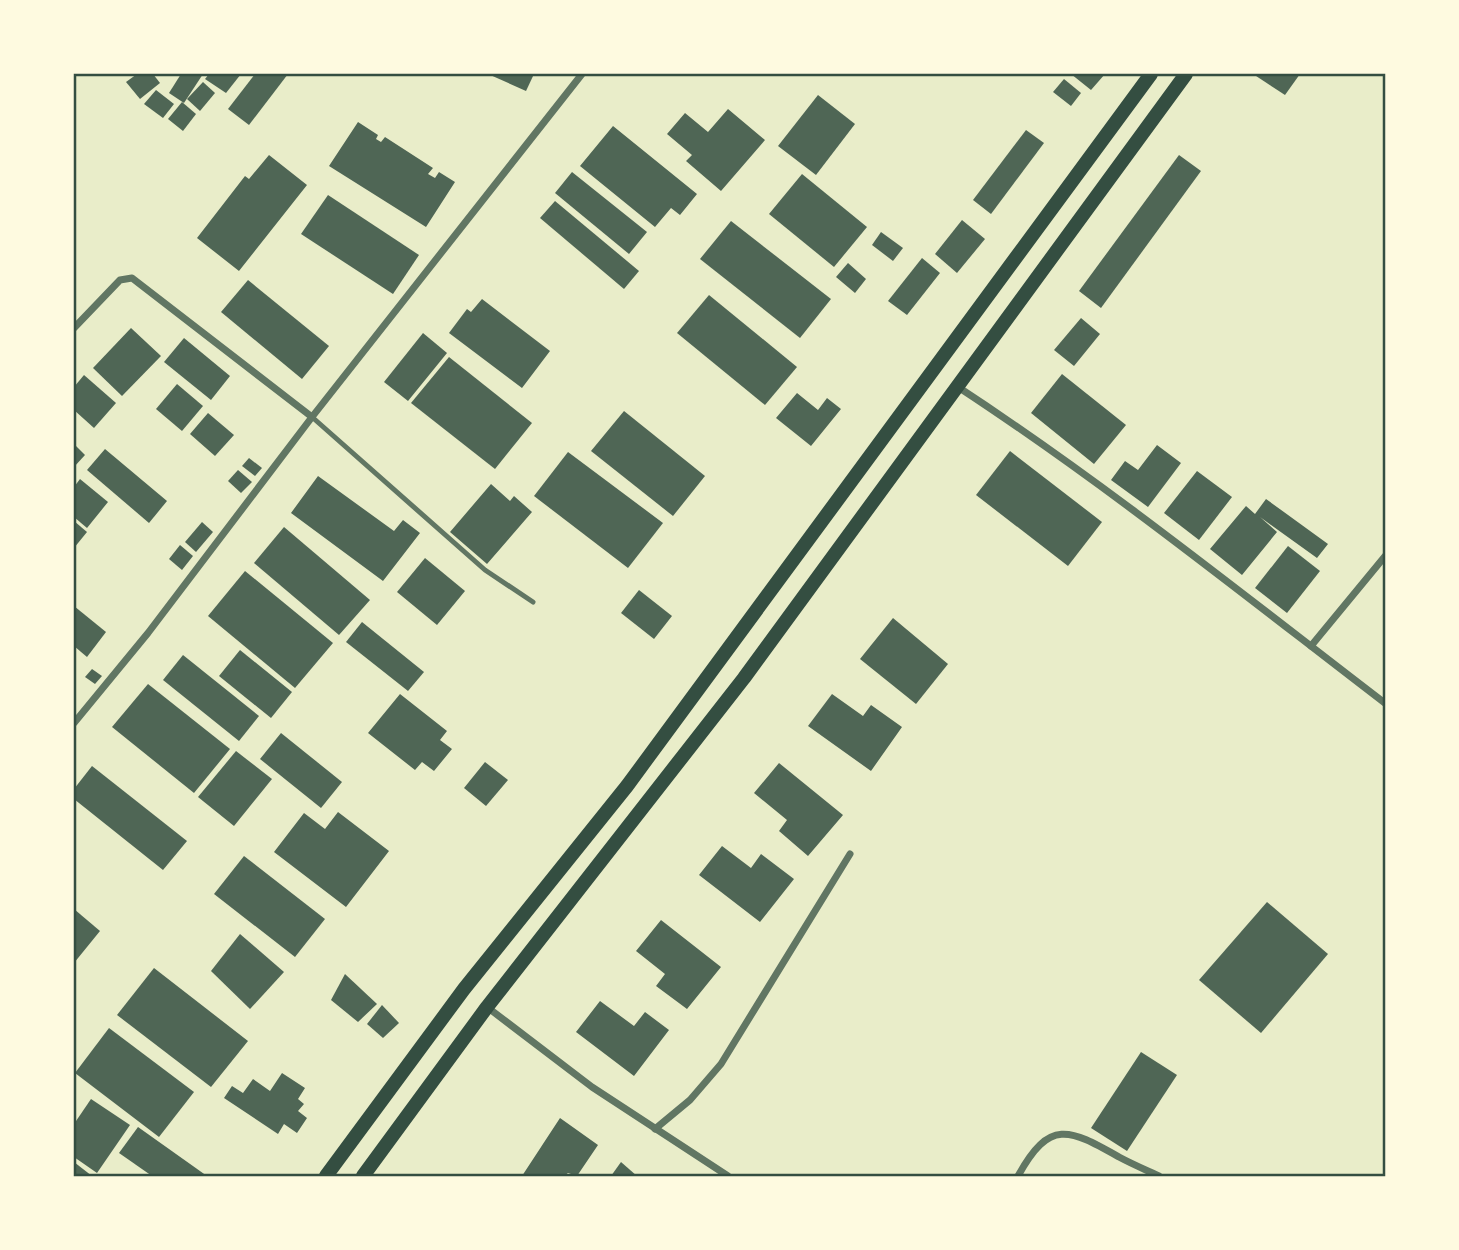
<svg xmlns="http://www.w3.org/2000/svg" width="1459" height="1250" viewBox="0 0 1459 1250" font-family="Spectral,serif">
	<rect width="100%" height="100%" fill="#e9edc9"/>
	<!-- building -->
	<g fill="#4f6655">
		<polygon points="137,74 153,74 160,83 140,99 126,82"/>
		<polygon points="181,74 203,74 184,103 169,93"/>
		<polygon points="209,74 241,74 226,93 205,79"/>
		<polygon points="255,74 288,74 249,125 228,109"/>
		<polygon points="488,74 534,74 526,91"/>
		<polygon points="1071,74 1105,74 1091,90"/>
		<polygon points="1253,74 1300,74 1285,95"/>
		<polygon points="1064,79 1081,93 1071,106 1053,92"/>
		<polygon points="203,82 215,93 200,111 187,99"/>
		<polygon points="156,90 174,104 163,118 144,104"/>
		<polygon points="818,95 855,124 816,175 778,146"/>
		<polygon points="182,102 196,114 183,131 168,119"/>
		<polygon points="728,109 765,140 721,191 686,161 692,155 667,134 685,113 708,132"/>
		<polygon points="358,122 378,135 376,139 381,142 385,137 433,168 428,174 435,178 439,172 455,182 426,227 329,166"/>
		<polygon points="613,126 697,194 680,215 671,208 655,227 580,166"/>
		<polygon points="1026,130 1044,143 991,214 973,200"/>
		<polygon points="269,155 307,185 239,271 197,238 245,176 249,179"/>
		<polygon points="1179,155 1201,171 1101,308 1079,291"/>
		<polygon points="572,172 647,232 629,254 555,193"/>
		<polygon points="802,174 867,227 834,267 769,214"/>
		<polygon points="328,195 419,255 393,294 301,234"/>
		<polygon points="555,201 639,271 624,289 540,218"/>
		<polygon points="962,220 985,239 957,273 935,254"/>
		<polygon points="731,221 831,299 800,338 700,259"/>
		<polygon points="881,232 903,248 893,261 872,245"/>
		<polygon points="922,258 940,273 907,315 888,301"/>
		<polygon points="848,263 866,279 855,293 836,277"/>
		<polygon points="248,280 329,346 302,379 221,312"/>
		<polygon points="709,295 797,367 765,405 677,333"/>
		<polygon points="482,299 550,351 522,388 449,333 467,309 471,312"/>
		<polygon points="1081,318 1100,334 1074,366 1054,350"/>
		<polygon points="131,328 161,356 122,396 93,368"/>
		<polygon points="423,333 447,353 408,401 384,382"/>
		<polygon points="184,338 230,376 211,400 164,362"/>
		<polygon points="449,357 532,423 495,469 411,403"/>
		<polygon points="1062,374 1126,425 1094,464 1031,413"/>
		<polygon points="84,375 116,403 94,428 74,410 74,387"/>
		<polygon points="177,384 203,406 182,431 156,409"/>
		<polygon points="797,393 818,410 827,398 841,409 811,446 776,418"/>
		<polygon points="624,411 705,476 673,516 591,451"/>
		<polygon points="208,413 234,435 215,456 190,434"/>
		<polygon points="74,444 85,455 74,467"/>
		<polygon points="1157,445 1181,463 1148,507 1111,480 1125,461 1138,470"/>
		<polygon points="105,449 167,501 149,523 87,470"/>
		<polygon points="1010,451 1102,522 1068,566 976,495"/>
		<polygon points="568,452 663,523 628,568 534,496"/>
		<polygon points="249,458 262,468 255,476 242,466"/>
		<polygon points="238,470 252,482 241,493 228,481"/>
		<polygon points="1197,471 1232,497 1199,540 1164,513"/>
		<polygon points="318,476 394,531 403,520 420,533 383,581 291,513"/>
		<polygon points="80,479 108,502 87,528 74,517 74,487"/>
		<polygon points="491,484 510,501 514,496 532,512 487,564 450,532"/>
		<polygon points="1266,499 1328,544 1317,558 1260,517 1277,532 1242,575 1210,549 1246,506 1255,514"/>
		<polygon points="74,521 87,532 74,548"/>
		<polygon points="202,522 213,532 196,552 185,542"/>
		<polygon points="284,527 370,600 339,635 254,563"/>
		<polygon points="180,545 193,556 182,570 169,559"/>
		<polygon points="1288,546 1320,571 1287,613 1255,588"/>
		<polygon points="425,558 465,591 437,625 397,592"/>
		<polygon points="245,571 333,643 295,688 208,616"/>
		<polygon points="639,590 672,616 654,639 621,613"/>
		<polygon points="74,606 106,632 87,657 74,646"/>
		<polygon points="893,618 948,664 916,704 860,659"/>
		<polygon points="362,622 424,672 408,691 346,642"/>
		<polygon points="240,650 292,692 271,718 219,676"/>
		<polygon points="183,655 259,716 239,741 163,680"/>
		<polygon points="92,669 102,676 95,684 85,677"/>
		<polygon points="148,684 230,749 194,793 112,727"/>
		<polygon points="400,694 447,731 440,740 452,749 434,771 422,762 415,770 368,733"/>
		<polygon points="832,694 863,716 871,705 902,727 871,771 808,726"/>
		<polygon points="281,733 342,782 321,808 260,759"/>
		<polygon points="236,751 272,779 234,826 198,797"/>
		<polygon points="485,762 508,780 486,806 464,788"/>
		<polygon points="779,763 843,815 808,856 779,831 787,820 754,793"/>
		<polygon points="92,766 187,841 163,870 74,799 74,789"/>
		<polygon points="338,812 389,851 346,907 274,852 304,813 325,829"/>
		<polygon points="722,846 751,868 761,854 794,879 760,922 699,875"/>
		<polygon points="244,856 325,919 295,957 214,894"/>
		<polygon points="1267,902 1328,954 1261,1033 1199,980"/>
		<polygon points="74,909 100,931 74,963"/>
		<polygon points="661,920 721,967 687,1009 656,986 665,974 636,951"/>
		<polygon points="240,934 284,972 250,1009 211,971"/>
		<polygon points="154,968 248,1041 211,1087 117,1015"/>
		<polygon points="345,974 377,1004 358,1022 331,1000"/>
		<polygon points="600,1001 634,1026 645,1012 669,1030 634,1076 576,1032"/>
		<polygon points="382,1005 399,1023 383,1038 367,1024"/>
		<polygon points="109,1028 194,1092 159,1137 75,1073"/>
		<polygon points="1141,1052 1177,1075 1127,1151 1091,1128"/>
		<polygon points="282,1073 305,1088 298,1099 304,1104 298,1111 307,1118 297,1133 284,1124 278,1134 224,1098 232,1086 243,1093 253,1079 270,1091"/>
		<polygon points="91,1099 130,1125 97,1173 74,1157 74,1124"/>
		<polygon points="560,1118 598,1145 577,1176 568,1173 564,1176 522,1176"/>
		<polygon points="138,1127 207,1176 152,1176 119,1153"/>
		<polygon points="74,1162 92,1176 74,1176"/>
		<polygon points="621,1162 637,1176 611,1176"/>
	</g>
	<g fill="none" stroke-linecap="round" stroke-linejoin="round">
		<!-- service -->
		<polyline stroke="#617663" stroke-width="5" points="312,417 485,570 533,602"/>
		<!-- minor -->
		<g stroke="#617663" stroke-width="7">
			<polyline points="74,328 120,280 132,278 312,417"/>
			<path d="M958,387C1106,484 1245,596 1386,704"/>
			<polyline points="1311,646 1386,555"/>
			<polyline points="74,723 148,633 312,417 582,74"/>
			<polyline points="487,1007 592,1087 728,1176"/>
			<polyline points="655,1129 690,1100 721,1064 850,854"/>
			<path d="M1018,1176C1050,1118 1069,1129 1119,1157C1132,1164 1146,1170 1159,1176"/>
		</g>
		<!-- secondary -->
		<g stroke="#344e41" stroke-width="14">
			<polyline points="326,1176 464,989 627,786 1151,74"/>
			<polyline points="363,1176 487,1007 744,678 1186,74"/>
		</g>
	</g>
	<!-- border -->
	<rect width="1459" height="1250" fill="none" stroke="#fefae0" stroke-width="150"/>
	<rect x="75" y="75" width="1309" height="1100" fill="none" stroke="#344e41" stroke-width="2.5"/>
</svg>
